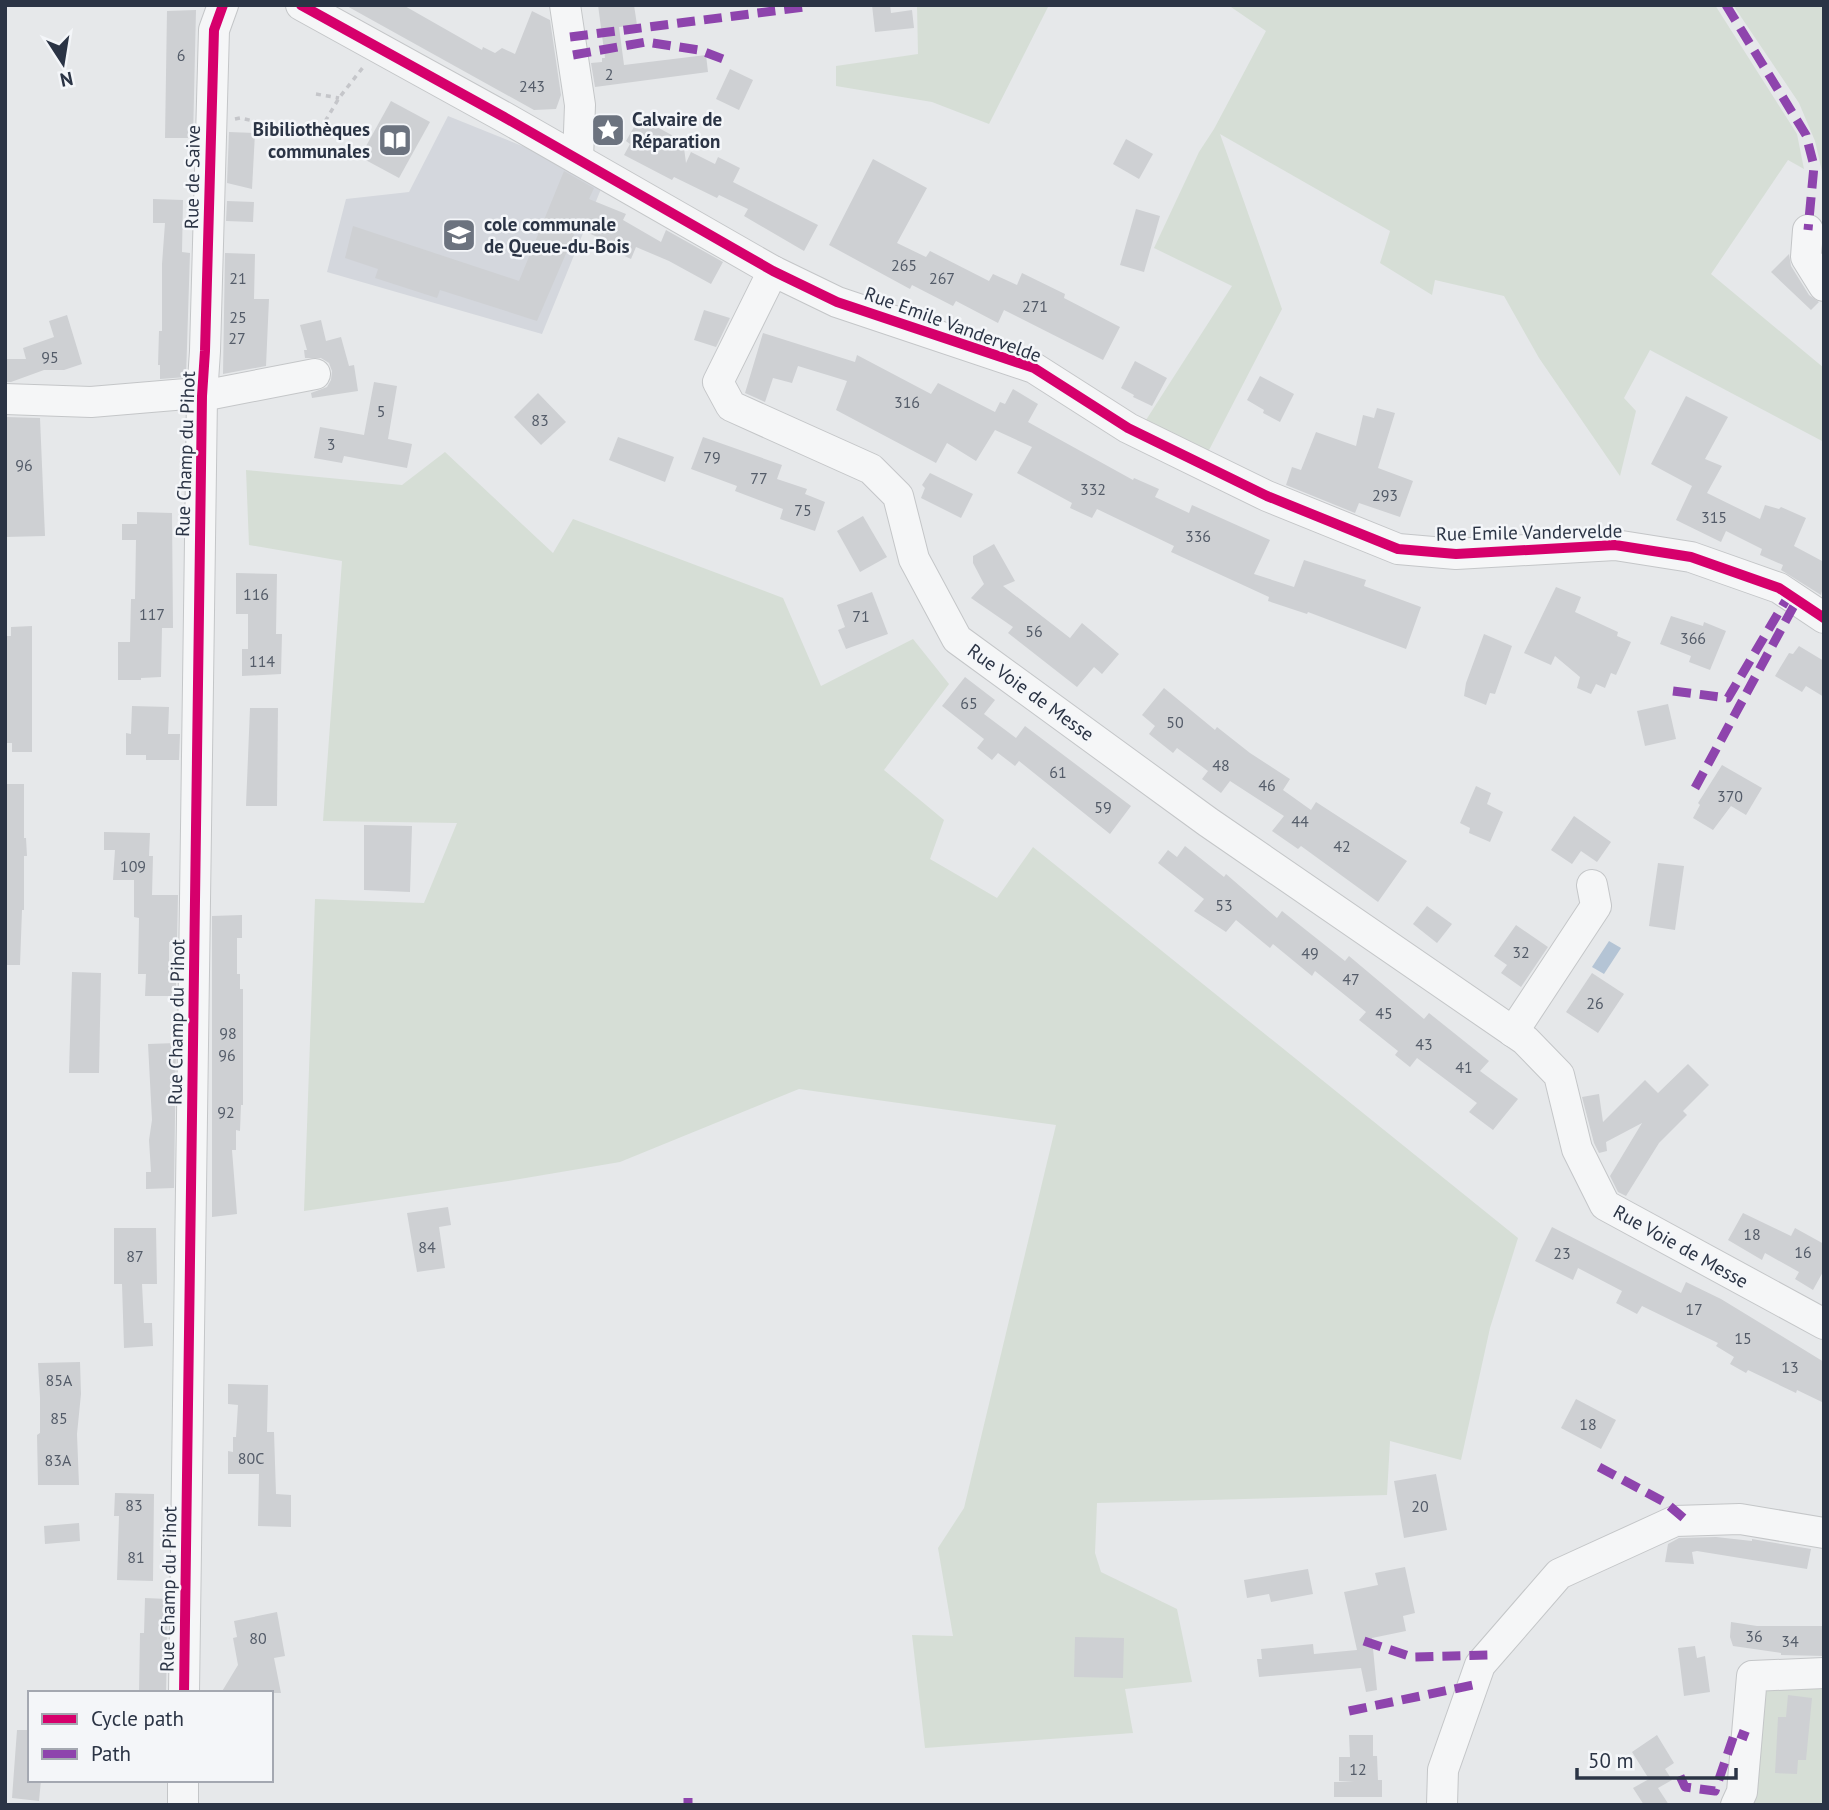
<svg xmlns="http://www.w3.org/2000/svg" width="1829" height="1810" viewBox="0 0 1829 1810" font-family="'PT Sans',sans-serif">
	<rect width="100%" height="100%" fill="#e6e8ea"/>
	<!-- built -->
	<polygon fill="#d4d7dd" points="448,116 564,163 601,189 542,334 327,272 346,199 409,192"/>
	<!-- green -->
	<g fill="#d6ded6">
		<polygon points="917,5 1049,5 989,124 932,102 836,86 836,66 918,54"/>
		<polygon points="1228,5 1715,5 1797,134 1804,169 1788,160 1711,274 1824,368 1824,442 1650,350 1624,398 1636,411 1620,476 1539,358 1504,296 1435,280 1432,295 1380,263 1390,231 1220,134 1282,309 1208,452 1146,420 1232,286 1154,248 1199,152 1214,129 1266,31"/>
		<polygon points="1733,5 1824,5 1824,180 1815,141 1799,103"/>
		<polygon points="445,452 553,553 573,519 783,598 821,686 913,639 949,684 884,770 944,820 930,859 997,898 1033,847 1518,1238 1490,1328 1461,1460 1390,1441 1387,1495 1097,1503 1095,1553 1101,1572 1177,1609 1192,1682 1125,1689 1133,1733 925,1748 912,1635 953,1636 938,1548 964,1508 1056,1125 799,1089 620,1162 508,1181 304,1211 315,899 424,903 457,823 323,821 342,561 249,545 246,470 402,485"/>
		<polygon points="1768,1684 1824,1684 1824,1805 1751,1805 1751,1705"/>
	</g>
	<!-- water -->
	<polygon fill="#b4c4d5" points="1609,941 1621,948 1604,974 1592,967"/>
	<!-- building -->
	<g fill="#ced0d3">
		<polygon points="345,5 403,5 482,50 483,47 495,53 502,48 515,54 532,11 550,20 561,95 556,109 534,110"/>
		<polygon points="598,5 634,5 637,25 619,27 624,65 706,55 708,72 595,87 591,63 602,62 602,58 605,58"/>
		<polygon points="872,5 890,5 891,13 912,10 914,28 875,32"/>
		<polygon points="196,10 193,138 165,138 167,11"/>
		<polygon points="730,69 753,80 739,110 716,99"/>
		<polygon points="391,101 430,122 399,178 360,157"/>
		<polygon points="638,120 644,120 679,139 676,144 684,148 686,163 691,152 715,164 718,157 740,168 733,182 818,225 804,251 744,216 748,209 719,195 717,198 674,177 672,180 624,155 630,144 626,141"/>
		<polygon points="229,132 255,133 252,189 227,183"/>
		<polygon points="1126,139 1153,154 1139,179 1113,164"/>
		<polygon points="873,159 927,188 897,243 926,257 930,251 989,281 993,274 1017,285 1022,273 1065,294 1064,298 1120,327 1103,360 1004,310 998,323 956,301 953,306 912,285 910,289 829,245"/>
		<polygon points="564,171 594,188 589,199 626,214 623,220 661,242 666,230 723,262 711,284 669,261 636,247 631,259 610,249 611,243 577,228 537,321 440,290 437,298 375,278 378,269 345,258 353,226 519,281"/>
		<polygon points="153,199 183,200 182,252 190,253 186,377 160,379 160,365 158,365 159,331 162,331 162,264 165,223 153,223"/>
		<polygon points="227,201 254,202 253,222 226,221"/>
		<polygon points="1136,209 1160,216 1144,272 1120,265"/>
		<polygon points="225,253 255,254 254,299 269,299 266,366 223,374"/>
		<polygon points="1789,254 1791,266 1809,295 1819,302 1811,310 1771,272"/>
		<polygon points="704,310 730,318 716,347 694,340"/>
		<polygon points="67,315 82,364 64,370 44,370 11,382 5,382 5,359 26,359 23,348 54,337 49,321"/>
		<polygon points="321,320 326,341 341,337 349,366 354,365 358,391 312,398 311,393 327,387 331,380 332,371 329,363 321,358 305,358 304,350 307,350 300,325"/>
		<polygon points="763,333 855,362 857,355 931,394 938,383 995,412 1000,402 1005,404 1013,389 1038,404 1028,422 1133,480 1134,478 1159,489 1155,497 1189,513 1192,505 1270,540 1254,574 1294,587 1304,560 1366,580 1364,586 1421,607 1406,649 1308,612 1307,614 1268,601 1269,597 1171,552 1174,546 1097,509 1092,518 1070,508 1072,503 1017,473 1032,447 995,430 976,461 947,443 936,463 836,410 847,381 798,366 792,383 773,378 765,402 745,393"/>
		<polygon points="1135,361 1167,378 1152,406 1133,397 1134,395 1121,388"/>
		<polygon points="1260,376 1294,394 1280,422 1263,413 1264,410 1247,400"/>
		<polygon points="374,382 397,386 388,439 412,444 407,468 344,456 342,463 314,458 320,427 364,435"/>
		<polygon points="538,393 566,422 541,445 514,417"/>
		<polygon points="1686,396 1728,417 1705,459 1722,466 1707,493 1760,519 1765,505 1779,509 1781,507 1806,518 1794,546 1824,562 1824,583 1821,595 1781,570 1783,565 1760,555 1762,549 1726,531 1721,542 1676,520 1692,486 1651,464"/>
		<polygon points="1377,408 1395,413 1378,468 1413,481 1400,517 1359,503 1355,513 1286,485 1292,467 1301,470 1316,432 1356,446 1363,415 1374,418"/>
		<polygon points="5,417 40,418 45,536 5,537"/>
		<polygon points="618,437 674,457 665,482 609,460"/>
		<polygon points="703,437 782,465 777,479 807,489 805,494 825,502 815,531 780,519 783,509 735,491 737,486 691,469"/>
		<polygon points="930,473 973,494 961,518 921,498 925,488 922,485"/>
		<polygon points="137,512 172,513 173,628 162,628 161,677 141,678 141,680 118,680 118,642 130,642 131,599 135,599 136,540 122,540 122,524 137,524"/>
		<polygon points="863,516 887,557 860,572 837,531"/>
		<polygon points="994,544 1015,581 1003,586 1070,638 1082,623 1119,654 1102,674 1094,667 1077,687 1008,633 1013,627 971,598 984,584 973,563 973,556"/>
		<polygon points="236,573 277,574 276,634 282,634 281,674 242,676 242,649 248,649 248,614 236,614"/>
		<polygon points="1556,587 1581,597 1575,612 1618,632 1617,636 1631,642 1616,675 1611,673 1605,688 1596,684 1591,694 1577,688 1580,677 1555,656 1551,665 1524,653"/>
		<polygon points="872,592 888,634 846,649 838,630 845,627 837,605"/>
		<polygon points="1671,616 1703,626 1704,622 1726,631 1710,670 1689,662 1691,656 1660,644"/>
		<polygon points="32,626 32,752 12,752 12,743 5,743 5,636 11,636 11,627"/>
		<polygon points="1484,634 1512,646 1495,694 1490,693 1486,705 1464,696 1466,683"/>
		<polygon points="1799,646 1824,661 1824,697 1806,686 1802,692 1775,676 1789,653 1793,654"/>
		<polygon points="965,677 995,700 984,714 1016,738 1025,726 1131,806 1110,834 1019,761 1015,766 998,753 992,760 977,748 984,739 942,706"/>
		<polygon points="1164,688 1215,730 1217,727 1250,753 1290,779 1283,790 1311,810 1316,802 1407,861 1378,902 1301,846 1298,849 1272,831 1284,816 1230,781 1221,793 1202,779 1208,771 1177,748 1173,753 1149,734 1155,726 1142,715"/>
		<polygon points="1668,704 1676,739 1645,746 1637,711"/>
		<polygon points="132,706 169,707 168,734 180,734 179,760 146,760 146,755 126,755 126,733 131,734"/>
		<polygon points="250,708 278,708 277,806 246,806"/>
		<polygon points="1722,765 1762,788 1746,815 1731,806 1713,830 1693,818 1700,805 1698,803"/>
		<polygon points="5,784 24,784 24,838 26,838 27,856 24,856 24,910 22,910 20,965 5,965"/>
		<polygon points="1476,786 1491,793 1487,804 1503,812 1490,842 1469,833 1470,828 1460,823"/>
		<polygon points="1574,816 1611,842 1597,862 1581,851 1572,864 1551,850"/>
		<polygon points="364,825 412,826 410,892 364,890"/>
		<polygon points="104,832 150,833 149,856 153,856 152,895 178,895 177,942 169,942 169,974 176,974 176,996 145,996 146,974 138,974 139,918 134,917 134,880 113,880 115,850 104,850"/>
		<polygon points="1185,846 1224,877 1226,874 1277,918 1282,911 1345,961 1349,956 1424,1019 1429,1013 1489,1061 1480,1071 1518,1099 1493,1130 1469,1112 1477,1103 1417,1058 1410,1067 1395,1055 1398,1051 1359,1020 1366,1012 1315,971 1312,976 1273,944 1270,948 1236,920 1226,932 1194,911 1204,899 1158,863 1168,850 1177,857"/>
		<polygon points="1658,863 1684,866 1675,930 1649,926"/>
		<polygon points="1427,906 1452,924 1437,943 1413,924"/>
		<polygon points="242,915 242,938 237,938 237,974 240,974 240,989 243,989 243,1105 241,1105 240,1131 236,1130 236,1150 232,1150 237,1214 212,1217 212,916"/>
		<polygon points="1516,925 1548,947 1521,987 1501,973 1507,965 1494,956"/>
		<polygon points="72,972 101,973 99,1073 69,1073"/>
		<polygon points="1592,973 1624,994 1598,1033 1566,1012"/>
		<polygon points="176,1043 174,1188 146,1189 146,1172 151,1172 149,1140 152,1120 148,1044"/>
		<polygon points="1688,1064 1709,1085 1683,1111 1687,1115 1659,1143 1626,1196 1618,1192 1610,1176 1642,1123 1606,1142 1607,1151 1599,1153 1594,1143 1582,1097 1599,1094 1603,1122 1645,1080 1658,1093"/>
		<polygon points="448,1207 451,1225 439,1227 445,1268 417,1272 407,1213"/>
		<polygon points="1743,1213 1791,1236 1795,1228 1824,1244 1824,1270 1813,1290 1795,1279 1799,1272 1765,1253 1762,1260 1728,1240"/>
		<polygon points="1552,1227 1681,1293 1686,1282 1721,1299 1824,1362 1824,1403 1797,1390 1796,1393 1748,1370 1746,1373 1730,1364 1734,1357 1716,1346 1718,1343 1642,1306 1637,1314 1616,1303 1622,1291 1578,1268 1573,1280 1535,1261"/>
		<polygon points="114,1228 156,1228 157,1284 142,1284 144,1323 152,1323 153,1346 124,1348 122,1284 114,1284"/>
		<polygon points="80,1362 81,1394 77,1434 79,1485 38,1485 37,1435 40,1433 40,1398 38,1363"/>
		<polygon points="228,1384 268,1385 267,1432 274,1432 276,1494 291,1495 291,1527 258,1526 259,1474 228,1474 228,1451 233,1452 233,1437 236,1437 238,1405 228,1404"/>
		<polygon points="1576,1399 1616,1420 1601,1449 1561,1428"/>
		<polygon points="1436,1474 1447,1530 1404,1538 1394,1481"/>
		<polygon points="115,1493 154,1494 153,1581 117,1580 119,1516 114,1516"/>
		<polygon points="79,1523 80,1541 45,1544 44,1526"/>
		<polygon points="1716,1537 1752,1541 1752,1539 1811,1549 1807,1569 1697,1551 1692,1552 1694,1564 1665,1562 1668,1544 1679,1538"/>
		<polygon points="1405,1567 1415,1613 1403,1616 1406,1631 1372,1638 1377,1690 1366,1692 1361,1668 1259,1677 1257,1659 1262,1659 1261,1649 1313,1644 1314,1654 1357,1650 1344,1592 1378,1585 1375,1573"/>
		<polygon points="1308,1569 1313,1594 1271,1602 1269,1594 1247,1598 1244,1580"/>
		<polygon points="145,1598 168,1599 166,1693 139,1693 140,1633 144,1633"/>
		<polygon points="277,1612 285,1656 274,1658 281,1693 221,1693 238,1665 233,1638 237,1637 234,1621"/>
		<polygon points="1731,1622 1757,1626 1824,1626 1824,1656 1781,1655 1781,1653 1733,1646 1730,1637"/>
		<polygon points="1075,1637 1124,1638 1123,1678 1074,1677"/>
		<polygon points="1695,1646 1697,1658 1705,1656 1710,1692 1684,1696 1678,1648"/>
		<polygon points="1788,1695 1812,1698 1806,1760 1798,1760 1797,1774 1775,1773 1778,1717 1786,1717"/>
		<polygon points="17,1730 30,1730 30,1780 41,1780 39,1801 12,1798"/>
		<polygon points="1349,1735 1373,1735 1373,1756 1377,1756 1378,1780 1382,1780 1382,1797 1334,1797 1334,1782 1354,1782 1339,1781 1339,1757 1350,1757"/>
		<polygon points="1657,1735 1674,1763 1665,1769 1672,1780 1658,1788 1669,1805 1644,1805 1633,1788 1649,1779 1632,1752"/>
	</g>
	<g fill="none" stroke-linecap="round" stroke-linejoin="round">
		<!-- minor casing -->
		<g stroke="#c4c6c8" stroke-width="32">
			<g id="minor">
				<polyline points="301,5 504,117 773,271 837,302 1034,368 1128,428 1267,496 1398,549 1456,554 1615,545 1691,557 1779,588 1824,618"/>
				<polyline points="565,5 580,105 578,159"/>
				<polyline points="1808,230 1806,257 1824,286"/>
				<polyline points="773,271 718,382 731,406 871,469 898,496 914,559 957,639 1208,822 1525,1040 1559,1075 1577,1149 1605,1205 1824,1324"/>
				<polyline points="5,399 91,402 186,394 202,396 315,374"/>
				<polyline points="1513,1032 1596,906 1592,885"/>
				<polyline points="184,1693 202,396 205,351 214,30 223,5"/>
				<polyline points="183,1805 183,1780"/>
				<polyline points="1442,1805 1443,1770 1480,1665 1559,1574 1675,1521 1740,1519 1824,1533"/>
				<polyline points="1736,1805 1742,1792 1752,1676 1824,1673"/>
			</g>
		</g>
		<!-- path -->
		<g stroke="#c5c6ca" stroke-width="3.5" stroke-dasharray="5 5" stroke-linecap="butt">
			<polyline points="316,94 339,98"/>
			<polyline points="235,119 240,118 317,135 339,98 364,66"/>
		</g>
		<!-- minor -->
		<use href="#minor" stroke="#f5f6f7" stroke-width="30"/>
		<!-- quiet -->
		<g stroke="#8e44ad" stroke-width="9" stroke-dasharray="18 9" stroke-linecap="butt">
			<polyline points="1726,5 1806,135 1814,166 1808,230"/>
			<polyline points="570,37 805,7"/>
			<polyline points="573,55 646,42 699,50 731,62"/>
			<polyline points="1673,691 1728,698 1789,595"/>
			<polyline points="1695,788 1797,600"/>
			<polyline points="1599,1467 1666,1503 1687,1521"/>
			<polyline points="1364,1641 1412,1657 1489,1655"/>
			<polyline points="1349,1711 1473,1685"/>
			<polyline points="1680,1776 1685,1787 1715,1791 1735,1732 1748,1737"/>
			<polyline points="688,1798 688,1805"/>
		</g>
		<!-- cycleway casing -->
		<g stroke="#f4f6f9" stroke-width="15">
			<g id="cycleway">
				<polyline points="301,5 504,117 773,271 837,302 1034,368 1128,428 1267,496 1398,549 1456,554 1615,545 1691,557 1779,588 1824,618"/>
				<polyline points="184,1693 202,396 205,351 214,30 223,5"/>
			</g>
		</g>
		<!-- cycleway -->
		<use href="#cycleway" stroke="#d6006c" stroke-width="10"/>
	</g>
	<!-- icons -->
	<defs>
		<g id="sight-square" transform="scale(1.75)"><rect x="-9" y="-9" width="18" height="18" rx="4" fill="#6c737f" stroke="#f4f6f9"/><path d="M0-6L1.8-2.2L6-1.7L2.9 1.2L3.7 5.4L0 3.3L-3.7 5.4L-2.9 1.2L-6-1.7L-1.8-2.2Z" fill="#fff"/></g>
		<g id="library-square" transform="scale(1.75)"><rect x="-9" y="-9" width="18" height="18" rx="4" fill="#6c737f" stroke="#f4f6f9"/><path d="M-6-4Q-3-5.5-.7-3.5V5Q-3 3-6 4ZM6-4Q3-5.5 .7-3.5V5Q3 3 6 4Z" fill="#fff"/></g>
		<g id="school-square" transform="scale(1.75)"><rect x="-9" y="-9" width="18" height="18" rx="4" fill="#6c737f" stroke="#f4f6f9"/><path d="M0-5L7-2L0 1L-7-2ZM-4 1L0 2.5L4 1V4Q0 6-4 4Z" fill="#fff"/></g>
	</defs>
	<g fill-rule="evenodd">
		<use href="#sight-square" x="608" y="130"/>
		<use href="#library-square" x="395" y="140"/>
		<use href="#school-square" x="459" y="235"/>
	</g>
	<g text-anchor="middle" stroke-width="5" stroke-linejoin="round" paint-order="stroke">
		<!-- number labels -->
		<g font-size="16" fill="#545c69">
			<text x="181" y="61">6</text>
			<text x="609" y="80">2</text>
			<text x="532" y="92">243</text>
			<text x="904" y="271">265</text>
			<text x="238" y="284">21</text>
			<text x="942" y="284">267</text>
			<text x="1035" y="312">271</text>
			<text x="238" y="323">25</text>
			<text x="237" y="344">27</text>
			<text x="50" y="363">95</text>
			<text x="907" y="408">316</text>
			<text x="381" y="417">5</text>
			<text x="540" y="426">83</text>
			<text x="331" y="450">3</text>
			<text x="712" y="463">79</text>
			<text x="24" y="471">96</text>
			<text x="759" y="484">77</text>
			<text x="1093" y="495">332</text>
			<text x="1385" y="501">293</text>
			<text x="803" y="516">75</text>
			<text x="1714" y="523">315</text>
			<text x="1198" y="542">336</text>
			<text x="256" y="600">116</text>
			<text x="152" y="620">117</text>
			<text x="861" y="622">71</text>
			<text x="1034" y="637">56</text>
			<text x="1693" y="644">366</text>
			<text x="262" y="667">114</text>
			<text x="969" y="709">65</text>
			<text x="1175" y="728">50</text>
			<text x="1221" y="771">48</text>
			<text x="1058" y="778">61</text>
			<text x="1267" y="791">46</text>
			<text x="1730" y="802">370</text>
			<text x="1103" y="813">59</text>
			<text x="1300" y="827">44</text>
			<text x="1342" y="852">42</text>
			<text x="133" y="872">109</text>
			<text x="1224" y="911">53</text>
			<text x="1521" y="958">32</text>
			<text x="1310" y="959">49</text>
			<text x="1351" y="985">47</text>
			<text x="1595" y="1009">26</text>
			<text x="1384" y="1019">45</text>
			<text x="228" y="1039">98</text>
			<text x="1424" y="1050">43</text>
			<text x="227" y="1061">96</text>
			<text x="1464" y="1073">41</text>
			<text x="226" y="1118">92</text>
			<text x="1752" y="1240">18</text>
			<text x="427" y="1253">84</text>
			<text x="1803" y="1258">16</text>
			<text x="1562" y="1259">23</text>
			<text x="135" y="1262">87</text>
			<text x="1694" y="1315">17</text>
			<text x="1743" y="1344">15</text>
			<text x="1790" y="1373">13</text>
			<text x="59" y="1386">85A</text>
			<text x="59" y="1424">85</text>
			<text x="1588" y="1430">18</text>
			<text x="251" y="1464">80C</text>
			<text x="58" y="1466">83A</text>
			<text x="134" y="1511">83</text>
			<text x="1420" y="1512">20</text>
			<text x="136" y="1563">81</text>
			<text x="1754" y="1642">36</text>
			<text x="258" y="1644">80</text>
			<text x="1790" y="1647">34</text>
			<text x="1358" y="1775">12</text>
		</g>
		<!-- poi labels -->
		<g font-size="19" font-weight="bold" fill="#2b3445" stroke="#f4f6f9" text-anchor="start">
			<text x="632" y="126">Calvaire de<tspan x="632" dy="22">Réparation</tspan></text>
			<text x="370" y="136" text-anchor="end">Bibiliothèques<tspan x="370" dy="22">communales</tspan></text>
			<text x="484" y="231">cole communale<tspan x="484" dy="22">de Queue-du-Bois</tspan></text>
		</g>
		<!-- street labels -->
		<g font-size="19" fill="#2b3445" stroke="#f4f6f9">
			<text transform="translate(192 177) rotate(-89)" y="7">Rue de Saive</text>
			<text transform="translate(953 324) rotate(20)" y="7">Rue Emile Vandervelde</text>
			<text transform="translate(185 454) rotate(-88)" y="7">Rue Champ du Pihot</text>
			<text transform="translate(1529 532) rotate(-1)" y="7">Rue Emile Vandervelde</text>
			<text transform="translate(1031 692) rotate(36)" y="7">Rue Voie de Messe</text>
			<text transform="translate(176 1022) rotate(-89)" y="7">Rue Champ du Pihot</text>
			<text transform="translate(1681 1246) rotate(29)" y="7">Rue Voie de Messe</text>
			<text transform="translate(168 1589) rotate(-89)" y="7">Rue Champ du Pihot</text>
		</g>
	</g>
	<!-- border -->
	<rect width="1829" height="1810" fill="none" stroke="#2b3445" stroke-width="14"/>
	<!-- legend -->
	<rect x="28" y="1691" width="245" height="91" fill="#f4f6f9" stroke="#a4a8b1" stroke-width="2"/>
	<rect x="42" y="1714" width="35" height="10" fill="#d6006c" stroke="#a4a8b1" stroke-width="2"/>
	<text x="91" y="1726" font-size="21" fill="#2b3445">Cycle path</text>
	<rect x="42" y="1749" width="35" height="10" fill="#8e44ad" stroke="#a4a8b1" stroke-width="2"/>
	<text x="91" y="1761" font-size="21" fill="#2b3445">Path</text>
	<!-- north arrow -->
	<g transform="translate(63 63) rotate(168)" stroke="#f4f6f9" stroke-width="5" paint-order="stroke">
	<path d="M0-5L12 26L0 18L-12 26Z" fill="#2b3445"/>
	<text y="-10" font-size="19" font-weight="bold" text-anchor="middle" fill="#2b3445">N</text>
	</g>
	<!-- scale -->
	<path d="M1577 1768v10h159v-10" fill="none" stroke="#2b3445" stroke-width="3.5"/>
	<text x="1588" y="1768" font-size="21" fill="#2b3445" stroke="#f4f6f9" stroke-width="5" paint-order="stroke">50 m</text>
</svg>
